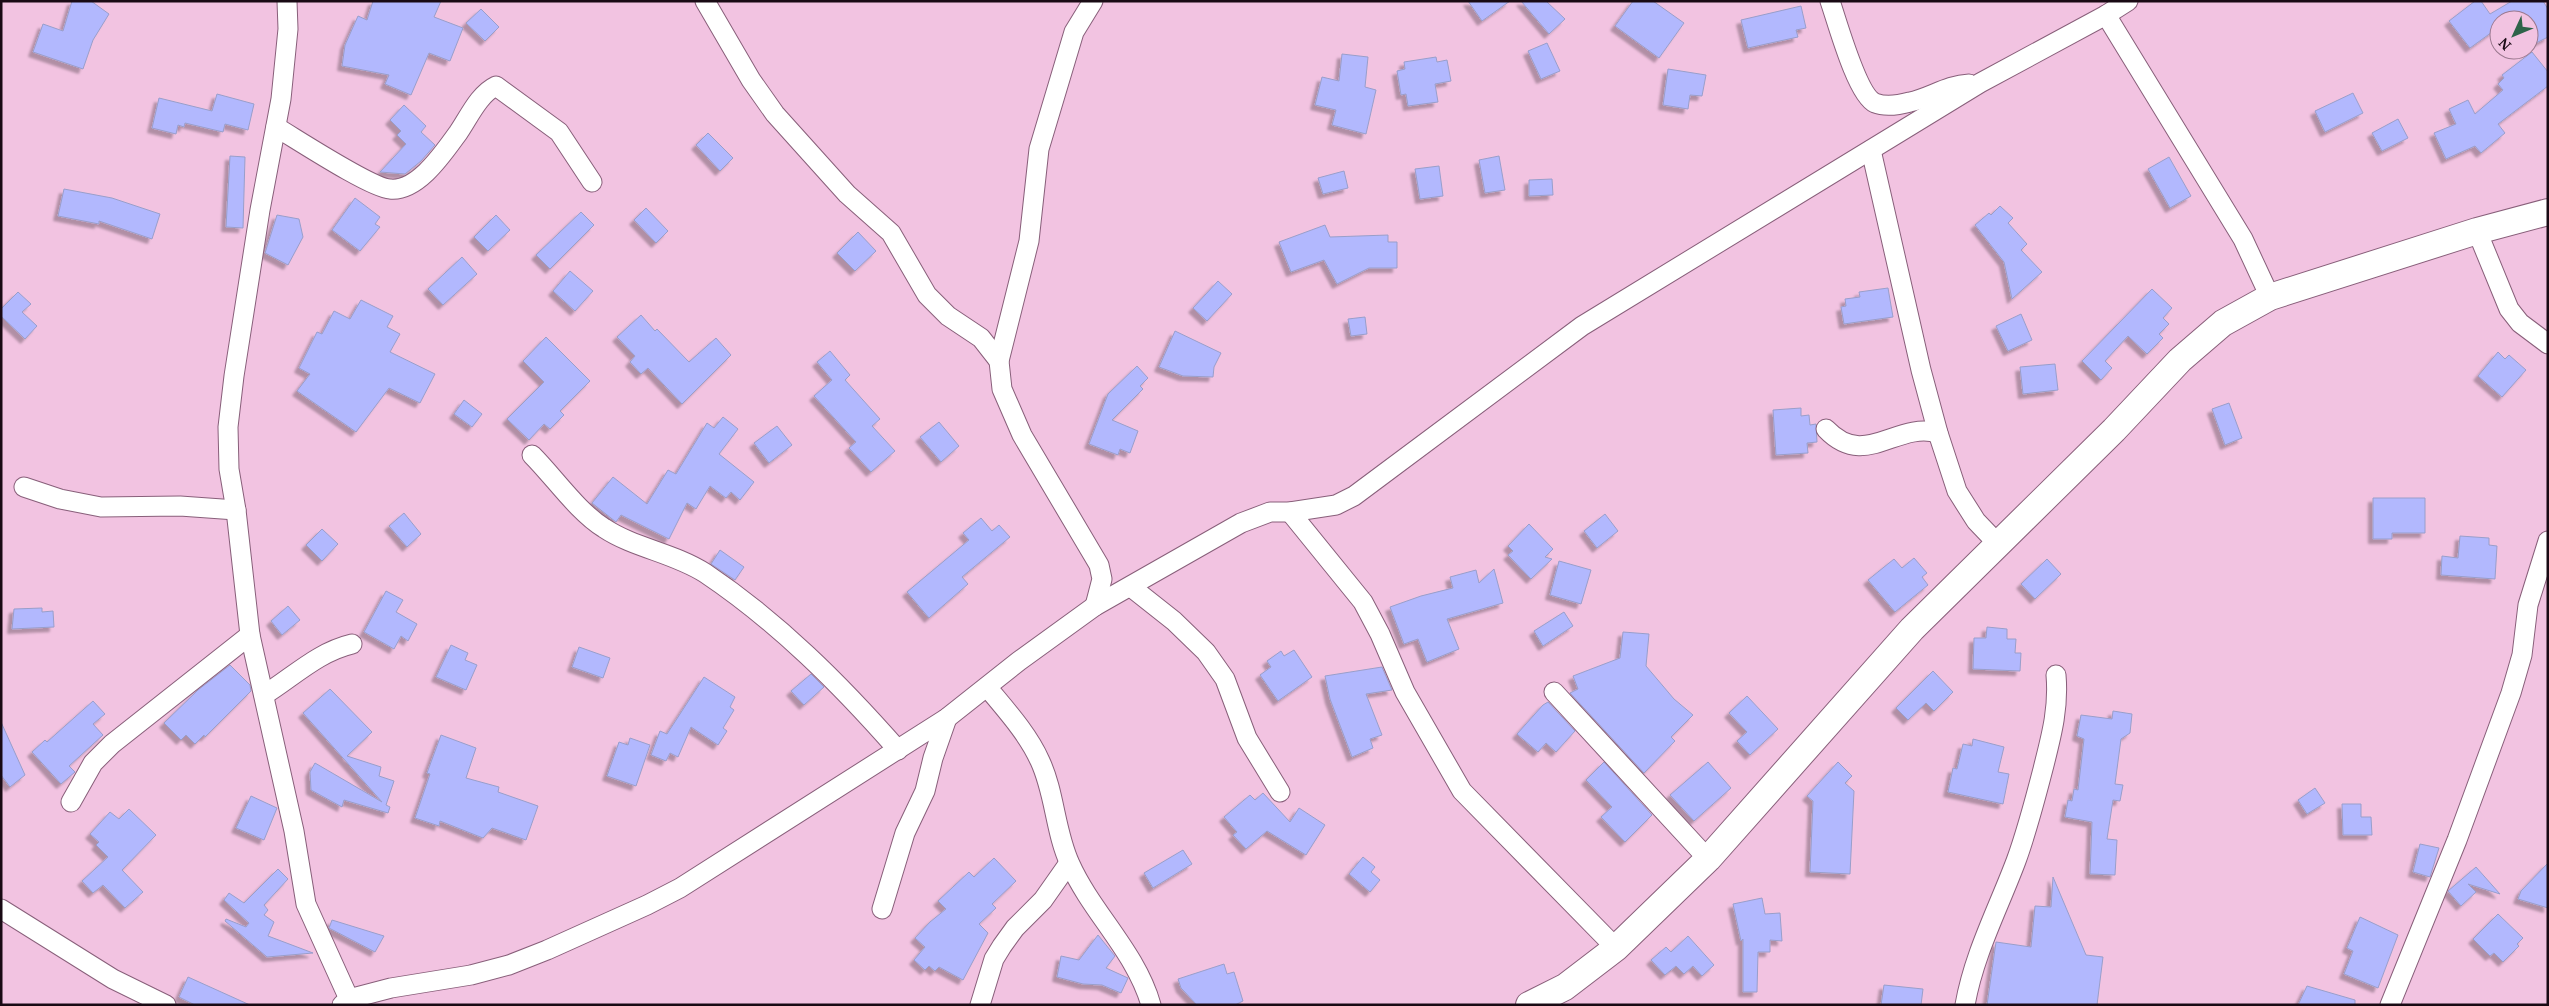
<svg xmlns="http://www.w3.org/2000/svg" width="2549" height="1006" viewBox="0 0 2549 1006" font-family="'PT Serif',serif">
	<defs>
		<filter id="shadow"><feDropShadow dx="-4.5" dy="4.5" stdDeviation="1" flood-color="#0004"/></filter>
	</defs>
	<rect width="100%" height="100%" fill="#f2c3e1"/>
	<!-- building -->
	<g fill="#b2b8fe" stroke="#999eca" filter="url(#shadow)">
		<polygon points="72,1 91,1 109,14 93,40 83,69 33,52 43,24 63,31"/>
		<polygon points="373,1 441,1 434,17 463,28 450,61 429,53 411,95 385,84 389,75 342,66 345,45 358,16 367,20"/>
		<polygon points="1468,1 1510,1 1482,21"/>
		<polygon points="1521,1 1546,1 1565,19 1549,34"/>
		<polygon points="1633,1 1653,1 1684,23 1659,58 1615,26"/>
		<polygon points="2475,1 2481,1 2490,14 2512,1 2543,1 2548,9 2548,37 2536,43 2529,31 2529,20 2523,20 2518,13 2508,20 2499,20 2499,27 2470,48 2449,21"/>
		<polygon points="1801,6 1806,28 1796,30 1798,37 1748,48 1741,20"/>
		<polygon points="481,9 499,27 485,41 466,23"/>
		<polygon points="1547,43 1560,71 1541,79 1528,51"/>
		<polygon points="2532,52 2548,72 2548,86 2498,124 2505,133 2481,153 2475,146 2446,159 2434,133 2456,124 2449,109 2468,100 2475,114 2503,90 2498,84 2504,78 2502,75"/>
		<polygon points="1342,54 1368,57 1365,87 1376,90 1366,134 1332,125 1336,110 1315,105 1322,77 1339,81"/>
		<polygon points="1436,57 1437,62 1447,60 1451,81 1435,84 1438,102 1408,106 1406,94 1401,95 1397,71 1405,69 1404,62"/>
		<polygon points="1668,69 1706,75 1702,96 1690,95 1688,109 1663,105"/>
		<polygon points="2353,93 2363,113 2325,132 2315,111"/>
		<polygon points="217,94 254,104 248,130 225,124 223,132 185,123 184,127 178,125 176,134 152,128 159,98 212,111"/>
		<polygon points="404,105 426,126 421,132 435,145 421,161 405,174 380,172 406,144 397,135 401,131 390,120"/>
		<polygon points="2398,119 2408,138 2382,151 2372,133"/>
		<polygon points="708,133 733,158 720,171 696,145"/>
		<polygon points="230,156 245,157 243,228 226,227"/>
		<polygon points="1499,156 1505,190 1485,193 1479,160"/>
		<polygon points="2169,157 2191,196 2170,208 2148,169"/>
		<polygon points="1439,166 1443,196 1420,199 1415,169"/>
		<polygon points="1344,171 1348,188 1323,194 1318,178"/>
		<polygon points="1552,179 1553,195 1529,196 1529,180"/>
		<polygon points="64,189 112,198 160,214 152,239 99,221 99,224 58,216"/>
		<polygon points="355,198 380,217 375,224 380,227 360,251 332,230"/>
		<polygon points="2000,206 2013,218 2008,223 2027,244 2021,250 2042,272 2012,299 2004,262 1975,225 1989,213 1991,215"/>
		<polygon points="646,208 668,231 656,243 634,220"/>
		<polygon points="581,212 594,225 550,269 536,255"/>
		<polygon points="277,215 299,219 303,237 288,265 265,253"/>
		<polygon points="496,215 510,230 488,251 474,237"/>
		<polygon points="1325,225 1330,237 1388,235 1388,242 1397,242 1397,268 1369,268 1337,284 1324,260 1291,272 1279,242"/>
		<polygon points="858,232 876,251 855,271 837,253"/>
		<polygon points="462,257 477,274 443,305 428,289"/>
		<polygon points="570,271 593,291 575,311 553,291"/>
		<polygon points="1218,281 1232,294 1207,321 1193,308"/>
		<polygon points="1888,288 1893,317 1844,324 1841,307 1846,306 1845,299 1860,297 1859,292"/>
		<polygon points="2152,289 2172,308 2163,318 2169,324 2159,334 2163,338 2147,354 2128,336 2105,361 2112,368 2101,380 2082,361"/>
		<polygon points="18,292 31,304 22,312 37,326 25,339 1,316 1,309"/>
		<polygon points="361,300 393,316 387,327 400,334 390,352 435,374 420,403 389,388 356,432 297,391 310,374 299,368 317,332 322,334 334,311 350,319"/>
		<polygon points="2021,314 2032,340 2008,351 1996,326"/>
		<polygon points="641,315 655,331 657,329 689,362 716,338 731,355 682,404 648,368 641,374 630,362 635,356 617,337"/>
		<polygon points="1365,317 1367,334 1351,336 1348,319"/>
		<polygon points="1175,331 1221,353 1214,367 1213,377 1183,376 1159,367"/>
		<polygon points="546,337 590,381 560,411 564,415 550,429 544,424 529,440 507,419 544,382 523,361"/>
		<polygon points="830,351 850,375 845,380 880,419 872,426 895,451 871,472 849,448 856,442 814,396 832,380 817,362"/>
		<polygon points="2498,352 2505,359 2509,355 2526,370 2502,397 2478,376"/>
		<polygon points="2055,364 2058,390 2023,394 2020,367"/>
		<polygon points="1137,366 1148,378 1140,386 1143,389 1112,420 1138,431 1130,453 1120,449 1118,455 1089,444 1108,394"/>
		<polygon points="464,400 482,414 472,427 454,414"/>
		<polygon points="2229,403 2242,438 2225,445 2212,409"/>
		<polygon points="1801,408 1801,416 1809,415 1810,425 1816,424 1817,442 1807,443 1808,453 1776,455 1773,410"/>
		<polygon points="723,417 738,429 719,454 754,482 740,500 731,492 726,498 710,486 696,509 687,503 669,539 621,515 616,522 592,503 613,477 647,504 668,470 676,474 707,423 714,428"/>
		<polygon points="939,422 959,446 941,462 920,437"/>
		<polygon points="777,426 792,445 769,463 754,443"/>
		<polygon points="2373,498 2425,498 2425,533 2392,533 2392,539 2373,539"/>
		<polygon points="404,513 421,534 407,547 389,526"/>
		<polygon points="1605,514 1618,531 1597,548 1584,531"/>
		<polygon points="981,518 992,531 999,525 1010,537 962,577 968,584 929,618 907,592 969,540 963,533"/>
		<polygon points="1529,524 1553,549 1545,557 1552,559 1531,579 1508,555 1513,551 1508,546"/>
		<polygon points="322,529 338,544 322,561 306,545"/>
		<polygon points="2460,536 2489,538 2489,545 2497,546 2495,579 2441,575 2442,556 2458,558"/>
		<polygon points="720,550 744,567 735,580 711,564"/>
		<polygon points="1914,558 1927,573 1922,577 1928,585 1895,612 1868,580 1894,559 1902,568"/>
		<polygon points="2047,559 2061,574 2035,599 2021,584"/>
		<polygon points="1559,561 1591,570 1581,604 1550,595"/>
		<polygon points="1494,569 1503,603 1447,619 1459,649 1427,662 1418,639 1404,644 1390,607 1421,596 1453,588 1450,577 1476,570 1479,583"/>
		<polygon points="386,591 403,600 396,612 417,624 408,641 401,636 394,649 364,632"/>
		<polygon points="288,606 300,620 282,635 271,621"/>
		<polygon points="42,608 42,612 53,611 54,627 12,629 14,609"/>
		<polygon points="1564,612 1573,626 1543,646 1534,631"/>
		<polygon points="1987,627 2007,629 2007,639 2016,639 2015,653 2021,653 2020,671 1973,669 1974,638 1986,638"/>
		<polygon points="1623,632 1649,634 1646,666 1674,699 1693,715 1671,737 1675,741 1644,773 1570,693 1578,689 1573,676 1620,658"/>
		<polygon points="451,645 468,653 465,660 477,665 466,690 436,677"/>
		<polygon points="579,647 610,658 603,678 572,667"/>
		<polygon points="1294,650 1312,677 1278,701 1260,675 1271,667 1267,661 1281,651 1284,656"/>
		<polygon points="230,665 250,685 251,691 205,737 204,735 195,744 186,735 181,740 164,723 198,690"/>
		<polygon points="1382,667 1392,690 1366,694 1382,735 1370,739 1373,748 1352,757 1330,699 1325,676"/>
		<polygon points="1933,671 1953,692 1934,711 1926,703 1908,720 1896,708"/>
		<polygon points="811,674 824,687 804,705 791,691"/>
		<polygon points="704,677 735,697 730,707 734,710 723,728 727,731 718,745 691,727 678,757 670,753 666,761 651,755 660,731 667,734"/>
		<polygon points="330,689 372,732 347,756 381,767 379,776 394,781 386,805 390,807 388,813 344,800 342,807 311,790 310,772 315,763 382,802 303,713"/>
		<polygon points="1747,696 1778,729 1750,755 1737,741 1747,732 1729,713"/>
		<polygon points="93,701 105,714 93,724 103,735 69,766 75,772 61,784 32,752 45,740 47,742"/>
		<polygon points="1548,702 1575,731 1556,752 1546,743 1538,752 1517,734 1543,705"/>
		<polygon points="2113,711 2132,714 2130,733 2121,739 2115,784 2123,785 2120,801 2113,800 2107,839 2117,840 2115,875 2090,874 2092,822 2065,817 2068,800 2072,801 2074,789 2078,790 2084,739 2077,736 2081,715 2112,719"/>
		<polygon points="1,722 25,775 10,787 1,775"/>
		<polygon points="441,735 476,748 466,778 499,787 498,792 538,806 526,840 492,828 483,838 440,821 439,826 415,818 430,774 427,773"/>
		<polygon points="630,738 650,745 636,786 607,776 619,742 628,745"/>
		<polygon points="1973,739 2004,747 1998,772 2009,774 2003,804 1948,792 1953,768 1957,769 1963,744 1972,746"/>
		<polygon points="1604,762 1652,815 1625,842 1601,817 1612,807 1586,780"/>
		<polygon points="1708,762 1731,788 1694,821 1670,795"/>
		<polygon points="1838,762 1852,776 1845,783 1854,791 1850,874 1810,872 1813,801 1807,796"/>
		<polygon points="2315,788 2325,803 2307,814 2298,800"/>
		<polygon points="1263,793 1290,822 1299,808 1325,825 1306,855 1267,831 1246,849 1233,835 1237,832 1224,817 1250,795 1255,800"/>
		<polygon points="251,796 277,808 264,840 236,828"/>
		<polygon points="2342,804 2361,804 2361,817 2371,817 2372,835 2343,835"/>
		<polygon points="129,809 156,835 122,870 143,892 125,908 103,885 93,893 82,881 108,857 96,845 99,842 90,834 110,812 119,819"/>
		<polygon points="2420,844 2439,848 2430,877 2413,872"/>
		<polygon points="1183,850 1192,864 1153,888 1144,873"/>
		<polygon points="1363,857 1375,867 1371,872 1380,880 1370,892 1349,874"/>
		<polygon points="994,858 1016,881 992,904 996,908 979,924 988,933 963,980 939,967 935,971 929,966 925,970 914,960 925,947 915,938 930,922 946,909 938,901 969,872 974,877"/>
		<polygon points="2548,863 2548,908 2518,899 2521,891"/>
		<polygon points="2476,867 2500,894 2468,884 2476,892 2461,906 2448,891"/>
		<polygon points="278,869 288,879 264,905 268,910 264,915 274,922 268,936 313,953 267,957 225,921 226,919 246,927 249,923 224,900 229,893 244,903"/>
		<polygon points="2053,877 2086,955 2103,957 2097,1005 1987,1005 1996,942 2031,947 2035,906 2051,907"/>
		<polygon points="1762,898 1765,914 1780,913 1782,941 1770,940 1770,952 1758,952 1757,992 1743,992 1743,939 1741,941 1733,904"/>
		<polygon points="2498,914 2523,938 2517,944 2519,946 2503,962 2494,953 2490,956 2473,939"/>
		<polygon points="2360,917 2398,935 2378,988 2344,974 2353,951 2347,948"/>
		<polygon points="332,920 384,936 375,952 329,928"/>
		<polygon points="1098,935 1115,956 1106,968 1128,978 1121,993 1102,985 1083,984 1057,977 1061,956 1079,960"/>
		<polygon points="1688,936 1714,965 1702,976 1693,966 1684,974 1676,966 1665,975 1651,960 1666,947 1671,952"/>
		<polygon points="1224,964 1227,974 1234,972 1243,1001 1235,1005 1197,1005 1181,988 1178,979"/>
		<polygon points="188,977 250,1005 195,1005 179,997"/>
		<polygon points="1884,985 1923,989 1921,1005 1881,1005"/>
		<polygon points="2307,986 2355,1000 2355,1005 2298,1005"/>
	</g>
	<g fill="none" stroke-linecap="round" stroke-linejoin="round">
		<!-- street casing -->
		<g stroke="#885f7a" stroke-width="21">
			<g id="street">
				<polyline points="287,1 288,29 281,99 260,210 234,376 228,427 229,469 236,510 250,635 294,831 306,904 349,999"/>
				<polyline points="705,1 751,80 775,114 847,194 891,233 927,295 948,316 981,338 999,361"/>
				<polyline points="1093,1 1074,32 1039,149 1029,241 999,361 1002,389 1022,435 1099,565 1102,579 1095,606"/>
				<path d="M1830,1C1837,21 1857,95 1875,103C1885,107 1899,105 1910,102C1930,98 1947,85 1969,84"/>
				<polyline points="2106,15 2243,239 2270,297"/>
				<path d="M276,127C298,140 371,188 390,189C418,192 444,152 458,133C469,117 479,94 496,86L559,132L592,182"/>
				<polyline points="1871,150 1921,370 1938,433 1957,491 1976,521 1997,543"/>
				<polyline points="2477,231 2509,309 2520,323 2548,344"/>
				<path d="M1826,429C1865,470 1896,421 1938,433"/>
				<path d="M532,455C554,477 578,512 604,528C634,548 674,553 705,573C778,622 840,684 898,750"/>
				<polyline points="24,487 60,499 101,507 180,506 236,510"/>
				<polyline points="1290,512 1363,602 1380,634 1405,692 1462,791 1616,948"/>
				<polyline points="1131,587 1174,621 1206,652 1225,679 1247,738 1280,792"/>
				<path d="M987,687C1006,710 1028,734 1040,761C1055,793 1055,832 1070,864C1092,913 1136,952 1151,1005"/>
				<polyline points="1554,692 1708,859"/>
				<path d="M264,695C293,677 318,652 352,644"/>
				<polyline points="71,802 93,763 112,744 250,635"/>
				<polyline points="1,909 113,979 166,1005"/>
				<polyline points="882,909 905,833 925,791 933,758 947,718"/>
				<polyline points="342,1005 349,999 391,988 471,975 509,965 547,950 647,905 680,888 947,718 1019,661 1095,606 1241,523 1270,512 1290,512 1336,505 1354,496 1582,326 1980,83 2106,15 2128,1"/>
				<polyline points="980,1005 994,959 1002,946 1015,928 1043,900 1069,863"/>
				<path d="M1965,1005C1974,954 1998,909 2016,861C2027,831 2035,800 2043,769C2051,737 2059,709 2056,675"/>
				<polyline points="2390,1005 2457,840 2511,693 2522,655 2528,605 2548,541"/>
			</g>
		</g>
		<!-- secondary casing -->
		<g stroke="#885f7a" stroke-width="28">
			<polyline id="secondary" points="1529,1005 1565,987 1616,948 1708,859 1912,629 2114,430 2180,360 2223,323 2270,297 2477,231 2548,212"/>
		</g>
		<!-- street -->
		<use href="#street" stroke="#fff" stroke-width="19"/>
		<!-- secondary -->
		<use href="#secondary" stroke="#fff" stroke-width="26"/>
	</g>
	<!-- border -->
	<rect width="2549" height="1006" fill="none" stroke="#190a14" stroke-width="5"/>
	<!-- north arrow -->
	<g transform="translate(2514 35) rotate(226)"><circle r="24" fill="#f2c3e1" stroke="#9b798f"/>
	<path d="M0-4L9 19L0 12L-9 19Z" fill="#2e6349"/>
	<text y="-8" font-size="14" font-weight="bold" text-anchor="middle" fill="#190a14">N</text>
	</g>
</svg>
